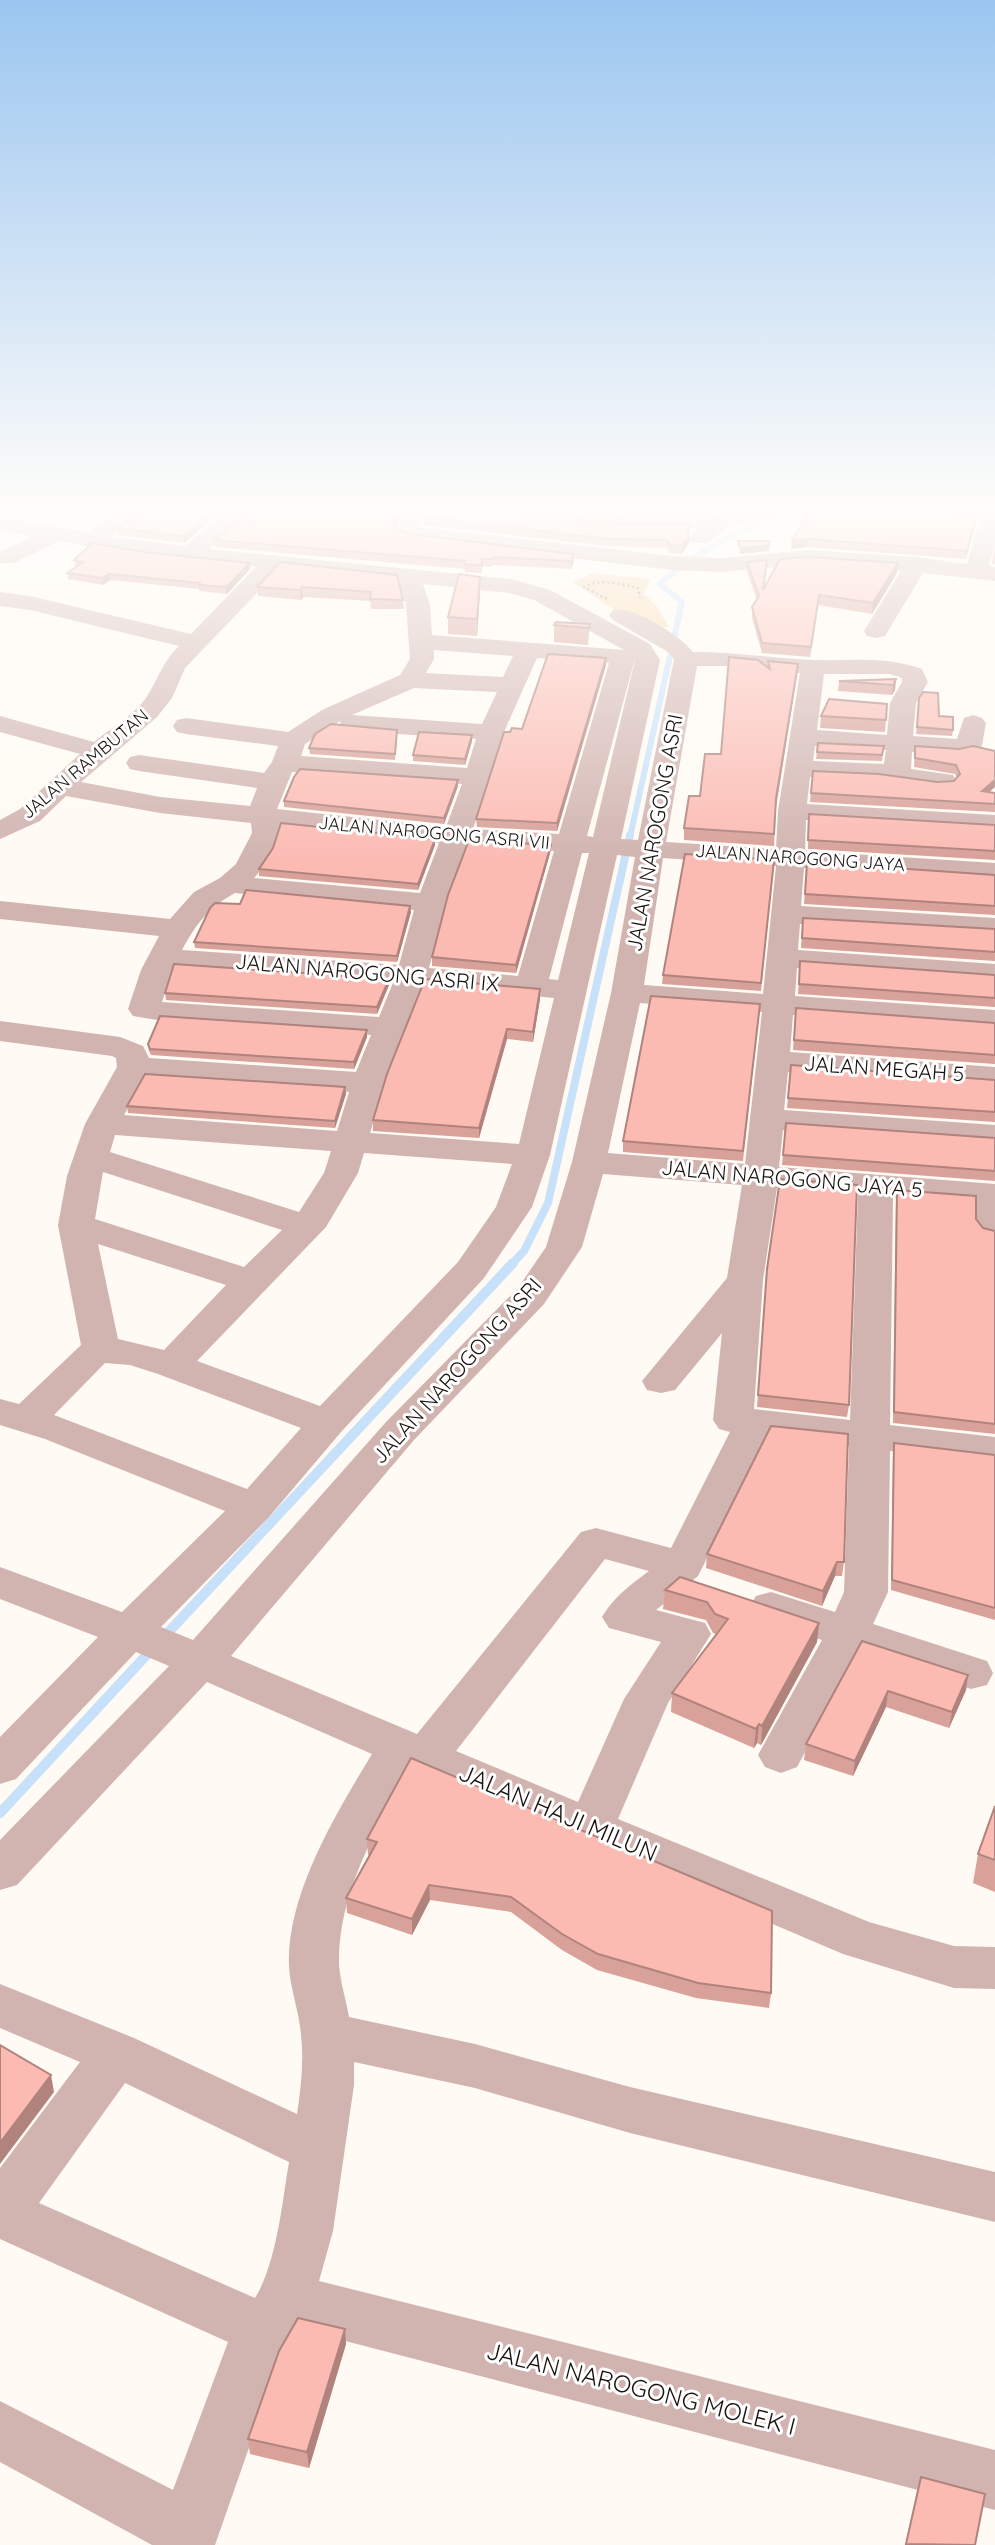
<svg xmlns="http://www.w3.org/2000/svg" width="995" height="2545" viewBox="0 0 995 2545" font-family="Quicksand,sans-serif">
	<rect width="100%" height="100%" fill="#fffaf3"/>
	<!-- green -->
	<path fill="#f8d4a7" d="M593,573L651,579L644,594L656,605L669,627C633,627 602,601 573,582Z"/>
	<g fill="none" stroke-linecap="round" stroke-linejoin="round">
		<!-- stream-far2 -->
		<path stroke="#c7e1fb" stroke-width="6" d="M630,837L682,602L660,584C707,544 743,528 799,506"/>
		<!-- stream-far1 -->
		<polyline stroke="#c7e1fb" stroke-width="8" points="511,1265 524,1251 548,1203 630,835"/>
		<!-- stream -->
		<g stroke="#c7e1fb" stroke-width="10">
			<polyline points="163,1638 513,1263"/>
			<polyline points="0,1813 153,1648"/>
		</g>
		<!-- path -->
		<path stroke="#99948e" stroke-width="2.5" stroke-dasharray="2.5 2.5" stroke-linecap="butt" d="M607,599L584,587C601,578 620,584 638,588L640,598"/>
		<!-- minor -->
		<g fill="#d1b4b0" fill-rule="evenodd">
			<path d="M127,506H153L111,537L185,546L229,508H245L248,513L209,549L511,579L550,590L650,644L660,660L621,839L638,840L674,659L668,652L613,620L609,615L613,610C632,605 681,636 693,652C734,652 773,658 813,660C852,661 884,656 922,669L928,682L916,703L913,736L957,739L964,718L973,715L982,718L986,723L982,745L978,751L958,755L912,752L911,769L953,775L957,781L953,787C930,792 910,783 888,781C862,778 836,778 810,777L807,804L995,815V831L806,820L805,851L995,863V881L804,868L801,906L995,918V936L800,924L798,950L995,964V982L797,968L795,996L995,1010V1030L793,1015L790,1052L995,1067V1087L788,1072L784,1110L995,1125V1145L783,1130L779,1167L995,1184V1239L982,1236L977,1228V1204L893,1197L890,1425L995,1437V1463L890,1451L888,1592L873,1624L987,1661L993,1673L987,1685L971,1689L859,1652L797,1767L781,1773L765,1767L758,1755L822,1640L756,1618L749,1607L756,1596L771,1592L835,1612L844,1592L849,1446L768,1437L698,1576L656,1610L705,1623L711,1634L668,1703L618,1819L869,1922L954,1946L995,1947V1989L954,1988L843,1954L410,1770C376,1829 338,1893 339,1964C340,1981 346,2000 349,2017L475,2044L630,2087L995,2172V2222L630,2133L475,2088L354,2062V2085L333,2231L319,2281L995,2450V2510L299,2329L278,2365L215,2545H152L0,2462V2401L173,2490L228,2342L0,2239V2168L80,2062L0,2028V1984L134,2038L297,2114C301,2088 304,2061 301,2034C299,2011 290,1988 289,1966C286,1895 337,1812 372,1754L207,1682L17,1885L0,1890V1840L169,1666L136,1652L16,1779L0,1784V1737L98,1637L0,1599V1567L122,1612L225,1511L45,1439L0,1425V1399L19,1404L81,1345L58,1225L67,1176L85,1124L117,1067L116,1058L112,1056L0,1041V1021L120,1037L143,1046L149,1058L356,1072L371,1035L169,1022L133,1016L128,1009L141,970L159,936L0,919V901L170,919L194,892L220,878L236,864L252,833L251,823L160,813L66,796L40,821L0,839V820L20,809L80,754L0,732V716L94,742C111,728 134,715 146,698C159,678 161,664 179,646L30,610L0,606V592L30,596L191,634L256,567L145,556L59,541L14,563H0V552L33,536L0,531V517L88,532ZM280,569L399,582L406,605L410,659L400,675L322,710L288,732L186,718L177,720L173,726L177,732L186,734L278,746L272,762L264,773L139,755L130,757L126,763L130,769L139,771L257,788L250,806L160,797L81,782L157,717L172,698L185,668ZM423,584L509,593L534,600L624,650L432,635L430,605ZM434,650L513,656L503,677L426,673L434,659ZM537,658L609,663L559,834L473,829L504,732ZM635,660L593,837L587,836L634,662ZM697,666H730L800,673L778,811L776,849L666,842ZM824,674H890L902,678V682L890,703L887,735L817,730ZM414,688L497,692L482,724L352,715ZM340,721L342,728L351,731L476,739L467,768L301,756L305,744ZM815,746L886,750L884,764L813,761ZM292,772L462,784L446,827L277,809ZM279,826L439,843L420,893L254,878C265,867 281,841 279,826ZM467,845L554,851L518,976L429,968L446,903ZM582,853H589L558,980L549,979ZM617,855L635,857L611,993L572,1162L546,1247L518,1288L386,1422L193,1640L161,1627L269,1517L341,1432L484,1278L532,1207L550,1155ZM663,858L776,866L763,994L644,985ZM235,893L414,910L399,965L182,950C196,924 209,907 235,893ZM173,968L393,983L379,1017L162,1002ZM423,986L554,998L519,1144L370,1133L385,1083ZM640,1003L762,1012L745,1164L608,1153ZM144,1078L349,1092L337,1131L124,1115ZM115,1135L331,1151L324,1173L299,1212L110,1152ZM364,1153L512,1164L496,1207L458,1262L320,1406L197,1361L326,1227L358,1173ZM103,1172L282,1230L244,1267L95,1219ZM603,1174L742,1185L727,1278L642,1381L647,1390L661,1393L675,1390L722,1333L713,1420L719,1429L730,1432L671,1548L596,1528L581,1532L417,1734L231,1656L414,1440L544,1304L582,1247ZM777,1188L858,1194L850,1420L754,1409L763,1280ZM98,1244L226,1285L164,1350L118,1339ZM105,1363L130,1365L158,1374L301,1428L247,1489L54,1415ZM605,1559L649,1571C630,1585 614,1597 602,1617L609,1628L661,1642L624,1699L578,1802L456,1751ZM125,2083L289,2162C282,2203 277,2262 255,2298L39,2203Z"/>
			<polygon points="408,506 430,506 419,527 673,556 721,558 807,550 917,557 967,564 979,521 936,515 933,510 936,506 972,506 995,512 995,544 989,566 995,567 995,581 923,573 885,636 876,638 867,636 864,631 901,571 807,564 721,572 673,570 412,540 404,538 396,530"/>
			<polygon points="478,506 544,506 616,515 717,516 748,506 782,506 779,511 727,528 707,543 691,543 688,538 696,529 616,529 489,512 481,511"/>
		</g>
	</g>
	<!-- wall -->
	<g fill="#d8a19a">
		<polygon points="227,506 184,543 118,535 118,528"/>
		<polygon points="246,506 406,506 396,526 403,533 574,554 574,561 571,569 493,565 492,567 482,566 482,573 465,572 465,569 215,547 215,540 247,510"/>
		<polygon points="569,506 721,506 715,513 616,512"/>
		<polygon points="981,506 995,506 995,511"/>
		<polygon points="937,509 977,515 976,523 966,559 807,547 791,549 792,540"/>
		<polygon points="423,517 616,524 690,524 690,532 688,535 689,544 681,554 669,553 667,548 608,546 423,525"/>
		<polygon points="995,549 995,564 992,564 993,555"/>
		<polygon points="74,560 250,569 227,594 199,591 199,589 110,580 103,585 68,579 67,573 76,566 75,566"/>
		<polygon points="280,562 403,600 404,609 371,609 370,601 303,597 301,600 258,596 257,587"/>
		<polygon points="747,562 766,570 764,588 897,573 872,614 818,605 810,657 762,653 752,618 752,607 757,600 747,572"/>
		<polygon points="480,593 477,636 448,634 448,617"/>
		<polygon points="590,624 588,645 554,642 554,625"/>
		<polygon points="768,661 797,675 776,808 774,846 684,840 684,828 767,667"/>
		<polygon points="606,665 557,831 477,827 476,819 510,732 522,729"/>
		<polygon points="896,679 895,690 892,695 838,691 839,681"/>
		<polygon points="919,698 953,730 952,736 916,734"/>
		<polygon points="887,704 885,732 820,728 821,716"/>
		<polygon points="397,737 395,760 310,754 309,748"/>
		<polygon points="472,741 465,765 413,761 413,755"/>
		<polygon points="884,746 882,761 816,759 817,752"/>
		<polygon points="915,746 995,751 995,787 989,792 995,793 995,812 810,802 813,771 937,782 954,781 957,778 955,774 914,767"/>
		<polygon points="458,786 444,824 284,807 284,801"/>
		<polygon points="809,814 995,825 995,860 808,849"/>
		<polygon points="435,845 418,890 259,876 259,869"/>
		<polygon points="551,845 550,853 516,973 432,966 432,957"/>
		<polygon points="774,860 761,991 662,984 663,975"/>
		<polygon points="807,862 995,875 995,915 804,904"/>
		<polygon points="411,912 397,962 195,948 194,942"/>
		<polygon points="803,918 995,929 995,961 801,948"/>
		<polygon points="800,961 995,975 995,1007 798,994"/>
		<polygon points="389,979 389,985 377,1014 166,1000 165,993"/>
		<polygon points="540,999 533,1042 507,1039 479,1138 373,1131 373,1120"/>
		<polygon points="760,1004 743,1161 623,1152 623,1141"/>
		<polygon points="796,1008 995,1023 995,1064 793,1050"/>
		<polygon points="367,1030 367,1037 354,1069 151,1055 149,1051 148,1044"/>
		<polygon points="995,1080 995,1122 787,1108 788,1098"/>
		<polygon points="345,1087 346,1094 335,1128 128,1113 127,1106"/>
		<polygon points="786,1123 995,1138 995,1181 782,1165"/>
		<polygon points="897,1190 976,1219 983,1228 995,1231 995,1434 893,1423 896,1200"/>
		<polygon points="767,1269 849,1405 847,1417 757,1407"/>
		<polygon points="894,1443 995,1455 995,1620 891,1590 893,1454"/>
		<polygon points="707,1554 844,1562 842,1576 835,1576 822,1606 706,1568"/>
		<polygon points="665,1590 819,1623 817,1642 761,1745 757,1743 754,1748 671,1712 672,1693 716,1634 713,1633 706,1620 663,1609"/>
		<polygon points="862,1641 968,1675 966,1690 949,1728 886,1707 853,1776 804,1760 806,1744"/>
		<polygon points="995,1806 995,1892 973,1883 978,1854"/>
		<polygon points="367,1839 771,1993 769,2008 696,1998 597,1970 562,1950 511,1912 430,1900 412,1935 347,1913 346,1898 370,1855 368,1855"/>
		<polygon points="346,2344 309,2468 250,2454 248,2439"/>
	</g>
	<!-- shaded-wall -->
	<g fill="#b0837d">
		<polygon points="218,506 227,506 184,543 184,536"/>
		<polygon points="402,506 406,506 393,530 393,523"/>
		<polygon points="716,506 721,506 715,513"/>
		<polygon points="977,515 976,523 966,559 967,551"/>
		<polygon points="690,524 690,532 685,538 686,530"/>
		<polygon points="689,537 689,544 681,554 681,546"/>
		<polygon points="808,539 807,547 791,549 792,540"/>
		<polygon points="769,545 769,551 740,554 740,548"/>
		<polygon points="574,554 574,561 571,569 571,561"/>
		<polygon points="250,563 250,569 227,594 226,587"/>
		<polygon points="898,563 897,573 872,614 873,603"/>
		<polygon points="109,574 110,580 103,585 102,578"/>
		<polygon points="480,577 480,593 477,636 477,619"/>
		<polygon points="302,587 303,597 301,600 300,590"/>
		<polygon points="819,595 818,605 810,657 811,647"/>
		<polygon points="606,658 606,665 557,831 557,823"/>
		<polygon points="798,664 797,675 775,811 776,798"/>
		<polygon points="896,679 895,690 892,695 893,685"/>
		<polygon points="472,735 472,741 465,765 465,759"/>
		<polygon points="458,780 458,786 444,824 444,818"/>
		<polygon points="995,780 995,787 980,800 982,791"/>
		<polygon points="435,839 435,845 418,890 418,884"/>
		<polygon points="551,845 550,853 516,973 516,965"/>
		<polygon points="410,906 411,912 397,962 397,956"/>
		<polygon points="389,979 389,985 377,1014 377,1007"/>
		<polygon points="540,989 540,999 533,1042 533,1032"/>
		<polygon points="507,1029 507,1039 479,1138 479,1128"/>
		<polygon points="367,1030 367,1037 354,1069 354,1062"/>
		<polygon points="345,1087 346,1094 335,1128 335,1121"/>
		<polygon points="837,1562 835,1576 822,1606 823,1591"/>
		<polygon points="819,1623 817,1642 761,1745 762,1726"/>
		<polygon points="968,1675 966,1690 949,1728 952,1712"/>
		<polygon points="888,1691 886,1707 853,1776 855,1761"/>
		<polygon points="759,1724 757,1743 754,1748 756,1729"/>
		<polygon points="429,1885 430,1900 412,1935 412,1919"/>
		<polygon points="51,2075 54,2092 0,2164 0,2143"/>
		<polygon points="345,2329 346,2344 309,2468 307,2452"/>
	</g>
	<!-- building -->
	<g fill="#fbbbb3" stroke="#b0837d" stroke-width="2">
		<polygon points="151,506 218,506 184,536 118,528"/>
		<polygon points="249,506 402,506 393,523 403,533 574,554 571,561 493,557 492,559 482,559 482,566 465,564 465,561 215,540 249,508"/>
		<polygon points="428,506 482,506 616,524 690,524 686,530 689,537 681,546 670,545 667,540 609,539 423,517"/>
		<polygon points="812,506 935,506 937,509 977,515 967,551 808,539 792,540"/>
		<polygon points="738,541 770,541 769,545 740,548"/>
		<polygon points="92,543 144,552 250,563 226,587 199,585 200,583 109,574 102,578 67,573 83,562 74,560"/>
		<polygon points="808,557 898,563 873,603 819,595 811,647 762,643 752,607 759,596 747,562 767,560 763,590 780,559"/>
		<polygon points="280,562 397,575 403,600 370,599 371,592 302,587 300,590 257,587"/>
		<polygon points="459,574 480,577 477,619 448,617"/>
		<polygon points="556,622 590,624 589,628 554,625"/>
		<polygon points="548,654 606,658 557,823 476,819 504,732 510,732 512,728 522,729"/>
		<polygon points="729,657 758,660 770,669 768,661 798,664 776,798 774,834 684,828 689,796 700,796 705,754 721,754"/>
		<polygon points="896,679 893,685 839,681"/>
		<polygon points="923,692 938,693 939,716 953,717 953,730 917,727 919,698"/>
		<polygon points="829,699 887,704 886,720 821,716"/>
		<polygon points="331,724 397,730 395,754 309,748 315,734"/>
		<polygon points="419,732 472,735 465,759 413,755"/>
		<polygon points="818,743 884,746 882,755 817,752"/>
		<polygon points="915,746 959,749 973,746 995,751 995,780 982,791 995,793 995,804 811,793 813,771 879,774 937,782 954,781 960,774 956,765 915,758"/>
		<polygon points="300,769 458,780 444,818 284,801 294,777"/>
		<polygon points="809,814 995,825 995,851 808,840"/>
		<polygon points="281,823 435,839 418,884 259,869 273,848"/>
		<polygon points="469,840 551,845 516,965 432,957 448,895"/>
		<polygon points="685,854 774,860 761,983 663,975"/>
		<polygon points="807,862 995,875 995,906 805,894"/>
		<polygon points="246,890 410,906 397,956 194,942 210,908 215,903 240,904"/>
		<polygon points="803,918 995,929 995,952 802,938"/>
		<polygon points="800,961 995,975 995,998 799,984"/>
		<polygon points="174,964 389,979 377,1007 165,993"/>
		<polygon points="425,979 540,989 533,1032 507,1029 479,1128 373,1120 387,1074"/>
		<polygon points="651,996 760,1004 743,1151 623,1141"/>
		<polygon points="796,1008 995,1023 995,1055 794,1040"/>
		<polygon points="160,1016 367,1030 354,1062 150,1049 148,1044"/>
		<polygon points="791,1065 995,1080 995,1112 788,1098"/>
		<polygon points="145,1074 345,1087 335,1121 127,1106"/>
		<polygon points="786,1123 995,1138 995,1171 783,1155"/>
		<polygon points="780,1179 857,1185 849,1405 758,1395 767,1269"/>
		<polygon points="897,1190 976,1196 976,1219 983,1228 995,1231 995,1424 894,1412"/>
		<polygon points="771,1426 848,1434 844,1562 837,1562 823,1591 707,1554"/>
		<polygon points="894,1443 995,1455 995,1608 892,1580"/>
		<polygon points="680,1577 819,1623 762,1726 759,1724 756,1729 672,1693 728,1619 715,1614 707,1602 665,1590"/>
		<polygon points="862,1641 968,1675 952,1712 888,1691 855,1761 806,1744"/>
		<polygon points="411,1758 772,1911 771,1993 698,1983 598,1954 562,1934 511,1897 429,1885 412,1919 346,1898 377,1842 367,1839"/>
		<polygon points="995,1806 995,1860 978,1854"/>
		<polygon points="0,2045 51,2075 0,2143"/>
		<polygon points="298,2318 345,2329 307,2452 248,2439 279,2351"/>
		<polygon points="921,2477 985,2494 975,2545 906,2544"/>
	</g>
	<!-- sky -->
	<linearGradient id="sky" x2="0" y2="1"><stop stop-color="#9bc6f0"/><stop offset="0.59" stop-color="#fffdfa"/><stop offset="1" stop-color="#fffdfa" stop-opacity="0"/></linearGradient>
	<rect width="995" height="863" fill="url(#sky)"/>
	<g text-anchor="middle" stroke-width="6" stroke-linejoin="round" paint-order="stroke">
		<!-- far-street labels -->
		<g font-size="18" fill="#19140f" stroke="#fff">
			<text transform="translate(85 764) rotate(-40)" y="6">JALAN RAMBUTAN</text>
			<text transform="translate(434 833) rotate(5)" y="6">JALAN NAROGONG ASRI VII</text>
			<text transform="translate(800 858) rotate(4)" y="6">JALAN NAROGONG JAYA</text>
		</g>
		<!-- street labels -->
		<g font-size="21" fill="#19140f" stroke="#fff">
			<text transform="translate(655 833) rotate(-80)" y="7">JALAN NAROGONG ASRI</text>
			<text transform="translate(367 973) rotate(5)" y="7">JALAN NAROGONG ASRI IX</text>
			<text transform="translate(884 1069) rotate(4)" y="7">JALAN MEGAH 5</text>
			<text transform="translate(792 1179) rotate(5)" y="7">JALAN NAROGONG JAYA 5</text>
			<text transform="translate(457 1371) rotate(-48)" y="7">JALAN NAROGONG ASRI</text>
		</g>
		<!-- near-street labels -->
		<g font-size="24" fill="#19140f" stroke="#fff">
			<text transform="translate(558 1813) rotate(23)" y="8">JALAN HAJI MILUN</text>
			<text transform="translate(641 2389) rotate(14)" y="8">JALAN NAROGONG MOLEK I</text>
		</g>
	</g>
</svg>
